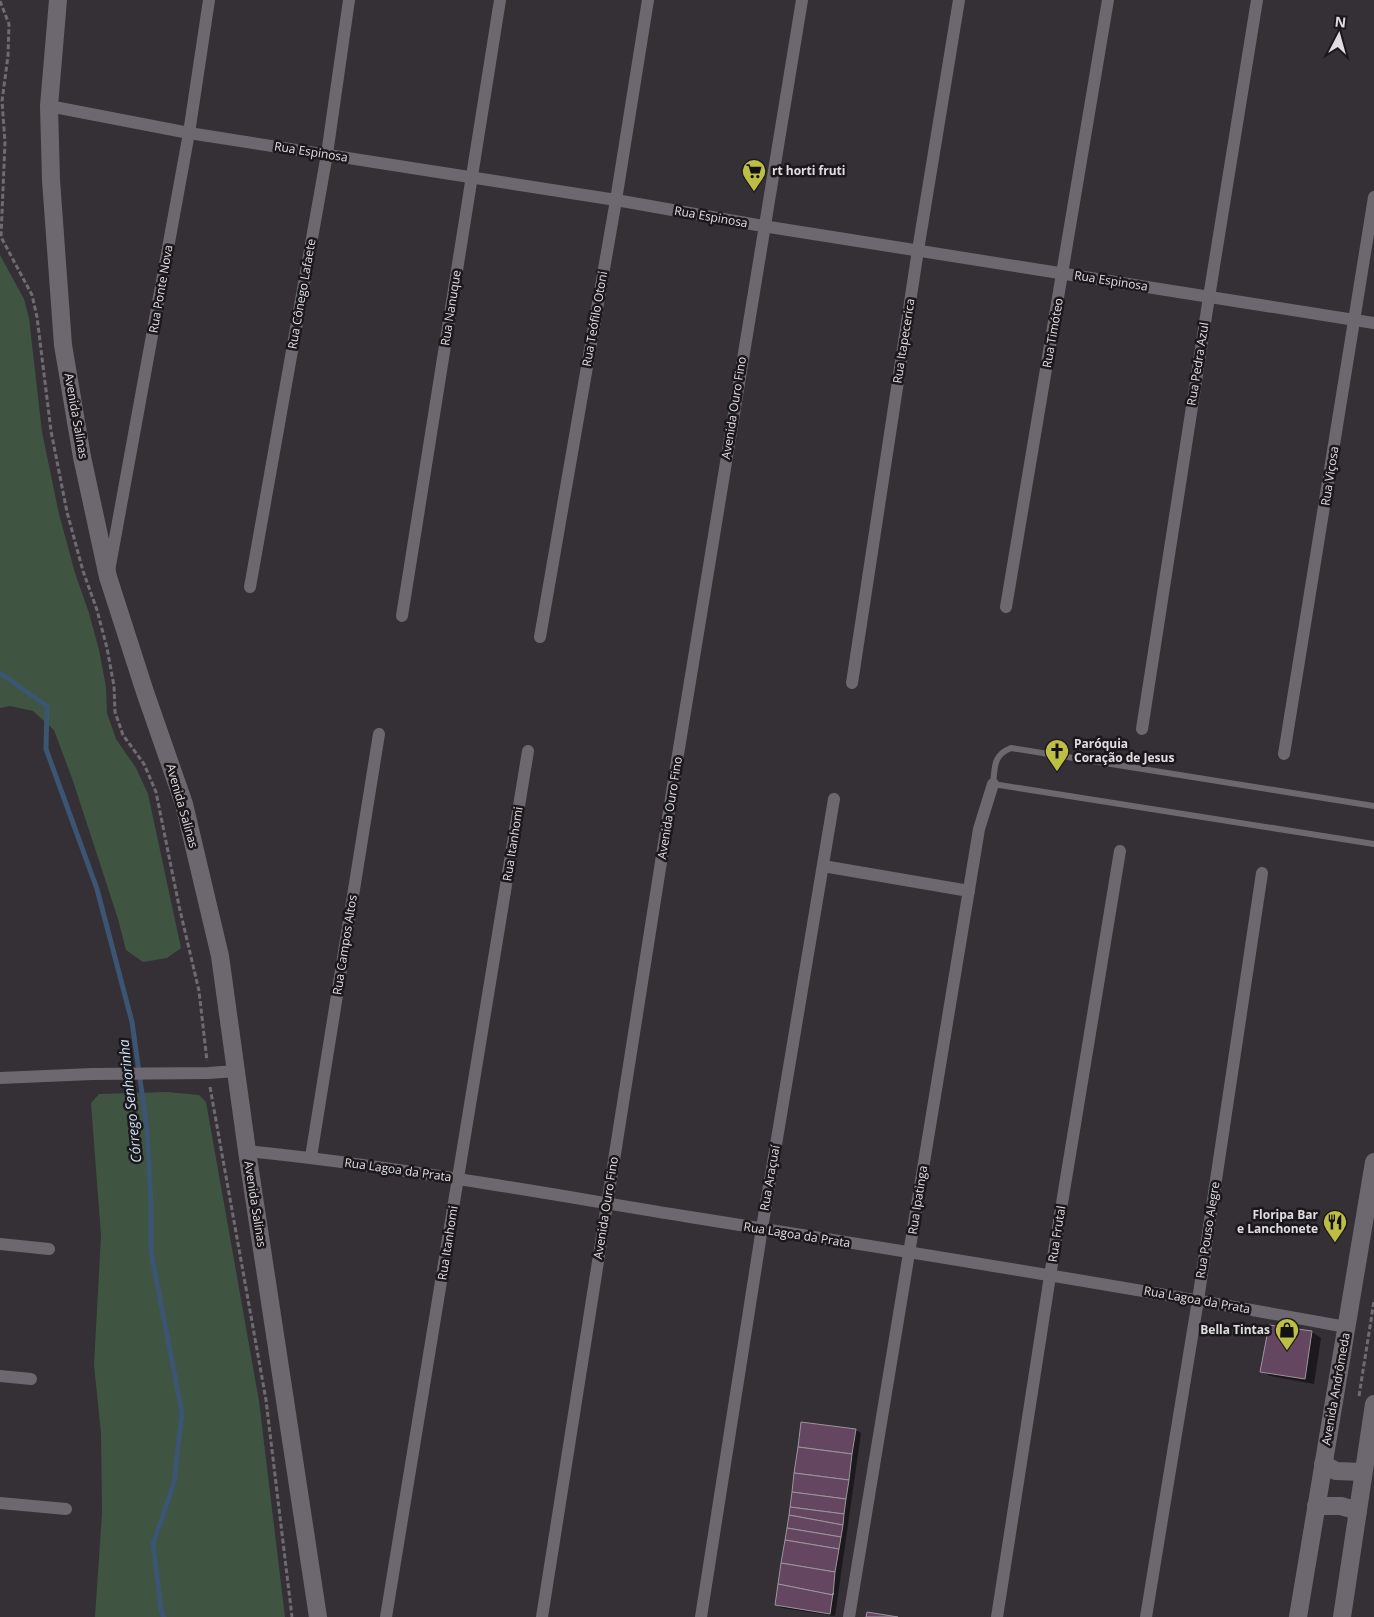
<svg xmlns="http://www.w3.org/2000/svg" width="1374" height="1617" viewBox="0 0 1374 1617" font-family="'Open Sans',sans-serif">
	<rect width="100%" height="100%" fill="#343036"/>
	<!-- green -->
	<g fill="#3f5541">
		<polygon points="0,255 24,299 29,318 42,432 59,514 75,573 89,613 99,650 106,687 107,713 116,739 136,768 148,794 181,948 167,958 143,962 126,950 118,919 106,882 73,781 54,730 33,711 10,706 0,708"/>
		<polygon points="167,1092 199,1095 206,1102 259,1401 285,1617 95,1617 102,1513 101,1433 94,1365 101,1236 91,1103 99,1094"/>
	</g>
	<!-- shadow -->
	<g fill="#0007">
		<polygon points="1270,1327 1312,1332 1321,1338 1314,1384 1270,1376 1261,1371"/>
		<polygon points="802,1423 855,1430 861,1433 835,1616 782,1608 776,1604"/>
	</g>
	<g fill="none" stroke-linecap="round" stroke-linejoin="round">
		<!-- stream -->
		<polyline stroke="#3b5572" stroke-width="5" points="0,673 47,706 46,749 97,889 132,1022 147,1129 151,1205 151,1252 182,1413 174,1483 153,1544 161,1610 164,1617"/>
	</g>
	<!-- building -->
	<g fill="#644660" stroke="#9c959b">
		<polygon points="1269,1325 1312,1331 1305,1379 1260,1372"/>
		<polygon points="801,1422 856,1429 852,1454 798,1447"/>
		<polygon points="798,1447 852,1454 849,1480 794,1473"/>
		<polygon points="794,1473 849,1480 846,1499 792,1492"/>
		<polygon points="792,1492 846,1499 844,1514 790,1507"/>
		<polygon points="790,1507 844,1514 843,1525 789,1515"/>
		<polygon points="789,1515 843,1525 841,1537 787,1528"/>
		<polygon points="787,1528 841,1537 839,1549 785,1540"/>
		<polygon points="785,1540 839,1549 835,1572 781,1563"/>
		<polygon points="781,1563 835,1572 833,1595 778,1584"/>
		<polygon points="778,1584 833,1595 833,1593 830,1614 775,1605"/>
		<polygon points="867,1612 898,1617 866,1617"/>
	</g>
	<g fill="none" stroke-linecap="round" stroke-linejoin="round">
		<!-- path -->
		<g stroke="#6f6b71" stroke-width="3" stroke-dasharray="5 2.5" stroke-linecap="butt">
			<polyline points="0,1 9,24 8,56 2,101 5,142 1,237 32,295 37,317 51,431 67,512 83,571 97,610 107,648 114,686 115,712 123,735 144,764 156,792 179,906 199,991 207,1061"/>
			<polyline points="210,1087 266,1400 292,1617"/>
			<polyline points="1359,1396 1374,1301"/>
		</g>
		<!-- lane -->
		<path stroke="#6d686f" stroke-width="6" d="M1374,806L1011,748C993,755 995,767 993,784L1374,844"/>
		<!-- street -->
		<g stroke="#6d686f" stroke-width="12">
			<polyline points="49,106 189,133 616,200 763,226 1374,323"/>
			<polyline points="109,571 189,133 209,0"/>
			<polyline points="250,587 327,154 349,0"/>
			<polyline points="1006,607 1108,0"/>
			<polyline points="402,616 500,0"/>
			<polyline points="540,637 616,200 648,0"/>
			<polyline points="852,683 918,250 959,0"/>
			<polyline points="1142,729 1209,297 1257,0"/>
			<polyline points="1284,754 1374,197"/>
			<polyline points="823,866 969,891"/>
			<polyline points="0,1078 92,1074 208,1073 237,1071"/>
			<path d="M247,1151C396,1166 542,1193 690,1217C909,1252 1128,1287 1346,1327"/>
			<polyline points="311,1157 379,734"/>
			<polyline points="0,1244 49,1249"/>
			<polyline points="0,1376 31,1379"/>
			<polyline points="0,1503 66,1509"/>
			<polyline points="386,1617 528,751"/>
			<path d="M542,1617C626,1078 711,538 802,0"/>
			<polyline points="701,1617 762,1228 834,799"/>
			<polyline points="849,1617 979,829 993,784"/>
			<polyline points="997,1617 1050,1276 1120,851"/>
			<polyline points="1146,1617 1198,1300 1262,873"/>
		</g>
		<!-- secondary -->
		<g stroke="#6d686f" stroke-width="18">
			<polyline points="58,0 49,106 51,180 63,345 82,457 108,577 145,692 184,804 220,956 247,1151 318,1617"/>
			<polyline points="1323,1464 1336,1471 1363,1472"/>
			<polyline points="1316,1506 1341,1506 1358,1511"/>
			<polyline points="1298,1617 1374,1162"/>
			<polyline points="1342,1617 1374,1404"/>
		</g>
	</g>
	<!-- icons -->
	<defs>
		<g id="supermarket-pin" transform="scale(1.25)"><path d="M0 17L-7.5 6A9.5 9.5 0 1 1 7.5 6Z" fill="#bcbf43" stroke="#1a181b"/><path d="M-6-5.5h2.5l.6 2H6L4.5 2H-2.5L-4.4-4H-6ZM-1.5 3.2a1.3 1.3 0 1 0 .1 0ZM3 3.2a1.3 1.3 0 1 0 .1 0Z" fill="#111"/></g>
		<g id="church-pin" transform="scale(1.25)"><path d="M0 17L-7.5 6A9.5 9.5 0 1 1 7.5 6Z" fill="#bcbf43" stroke="#1a181b"/><path d="M-1.2-6h2.4v3.5h3.3v2.4h-3.3V6h-2.4V-.1h-3.3v-2.4h3.3Z" fill="#111"/></g>
		<g id="restaurant-pin" transform="scale(1.25)"><path d="M0 17L-7.5 6A9.5 9.5 0 1 1 7.5 6Z" fill="#bcbf43" stroke="#1a181b"/><path d="M-5-6h1v4h1v-4h1v4h1v-4h1v5L-1.5 .5V6h-2V.5L-5-1ZM5-6V6H3V1.5H1.5Q1.5-4 5-6Z" fill="#111"/></g>
		<g id="shop-pin" transform="scale(1.25)"><path d="M0 17L-7.5 6A9.5 9.5 0 1 1 7.5 6Z" fill="#bcbf43" stroke="#1a181b"/><path d="M-5-2.5h2.3a2.7 3.5 0 0 1 5.4 0H5L5.5 6h-11ZM-1.5-2.5h3a1.5 2.3 0 0 0-3 0Z" fill="#111"/></g>
	</defs>
	<g fill-rule="evenodd">
		<use href="#supermarket-pin" x="754" y="171"/>
		<use href="#church-pin" x="1057" y="751"/>
		<use href="#restaurant-pin" x="1335" y="1222"/>
		<use href="#shop-pin" x="1287" y="1330"/>
	</g>
	<g text-anchor="middle" stroke-width="5" stroke-linejoin="round" paint-order="stroke">
		<!-- street labels -->
		<g font-size="12" fill="#e0dde1" stroke="#1a181b">
			<text transform="translate(311 152) rotate(9)" y="4">Rua Espinosa</text>
			<text transform="translate(711 217) rotate(10)" y="4">Rua Espinosa</text>
			<text transform="translate(1111 281) rotate(9)" y="4">Rua Espinosa</text>
			<text transform="translate(161 289) rotate(-80)" y="4">Rua Ponte Nova</text>
			<text transform="translate(302 294) rotate(-80)" y="4">Rua Cônego Lafaete</text>
			<text transform="translate(451 308) rotate(-81)" y="4">Rua Nanuque</text>
			<text transform="translate(595 319) rotate(-80)" y="4">Rua Teófilo Otoni</text>
			<text transform="translate(1053 333) rotate(-80)" y="4">Rua Timóteo</text>
			<text transform="translate(904 341) rotate(-81)" y="4">Rua Itapecerica</text>
			<text transform="translate(1198 364) rotate(-81)" y="4">Rua Pedra Azul</text>
			<text transform="translate(734 408) rotate(-81)" y="4">Avenida Ouro Fino</text>
			<text transform="translate(76 416) rotate(80)" y="4">Avenida Salinas</text>
			<text transform="translate(1330 476) rotate(-81)" y="4">Rua Viçosa</text>
			<text transform="translate(182 806) rotate(74)" y="4">Avenida Salinas</text>
			<text transform="translate(670 808) rotate(-81)" y="4">Avenida Ouro Fino</text>
			<text transform="translate(513 844) rotate(-81)" y="4">Rua Itanhomi</text>
			<text transform="translate(345 945) rotate(-81)" y="4">Rua Campos Altos</text>
			<text transform="translate(398 1170) rotate(8)" y="4">Rua Lagoa da Prata</text>
			<text transform="translate(770 1178) rotate(-80)" y="4">Rua Araçuaí</text>
			<text transform="translate(918 1200) rotate(-81)" y="4">Rua Ipatinga</text>
			<text transform="translate(255 1204) rotate(81)" y="4">Avenida Salinas</text>
			<text transform="translate(606 1208) rotate(-81)" y="4">Avenida Ouro Fino</text>
			<text transform="translate(1208 1230) rotate(-81)" y="4">Rua Pouso Alegre</text>
			<text transform="translate(1057 1234) rotate(-81)" y="4">Rua Frutal</text>
			<text transform="translate(797 1235) rotate(9)" y="4">Rua Lagoa da Prata</text>
			<text transform="translate(448 1243) rotate(-81)" y="4">Rua Itanhomi</text>
			<text transform="translate(1197 1300) rotate(10)" y="4">Rua Lagoa da Prata</text>
			<text transform="translate(1336 1389) rotate(-80)" y="4">Avenida Andrômeda</text>
		</g>
		<!-- poi labels -->
		<g font-size="12" font-weight="bold" fill="#e0dde1" stroke="#1a181b" text-anchor="start">
			<text x="772" y="175">rt horti fruti</text>
			<text x="1074" y="748">Paróquia<tspan x="1074" dy="14">Coração de Jesus</tspan></text>
			<text x="1318" y="1219" text-anchor="end">Floripa Bar<tspan x="1318" dy="14">e Lanchonete</tspan></text>
			<text x="1270" y="1334" text-anchor="end">Bella Tintas</text>
		</g>
		<!-- water labels -->
		<g font-size="14" font-style="italic" fill="#d1e4f9" stroke="#1a181b">
			<text transform="translate(130 1101) rotate(-96)" y="5">Córrego Senhorinha</text>
		</g>
	</g>
	<!-- north arrow -->
	<g transform="translate(1339 35) rotate(6)" stroke="#1a181b" stroke-width="4" paint-order="stroke">
	<path d="M0-4L9 19L0 12L-9 19Z" fill="#e0dde1"/>
	<text y="-8" font-size="14" font-weight="bold" text-anchor="middle" fill="#e0dde1">N</text>
	</g>
</svg>
